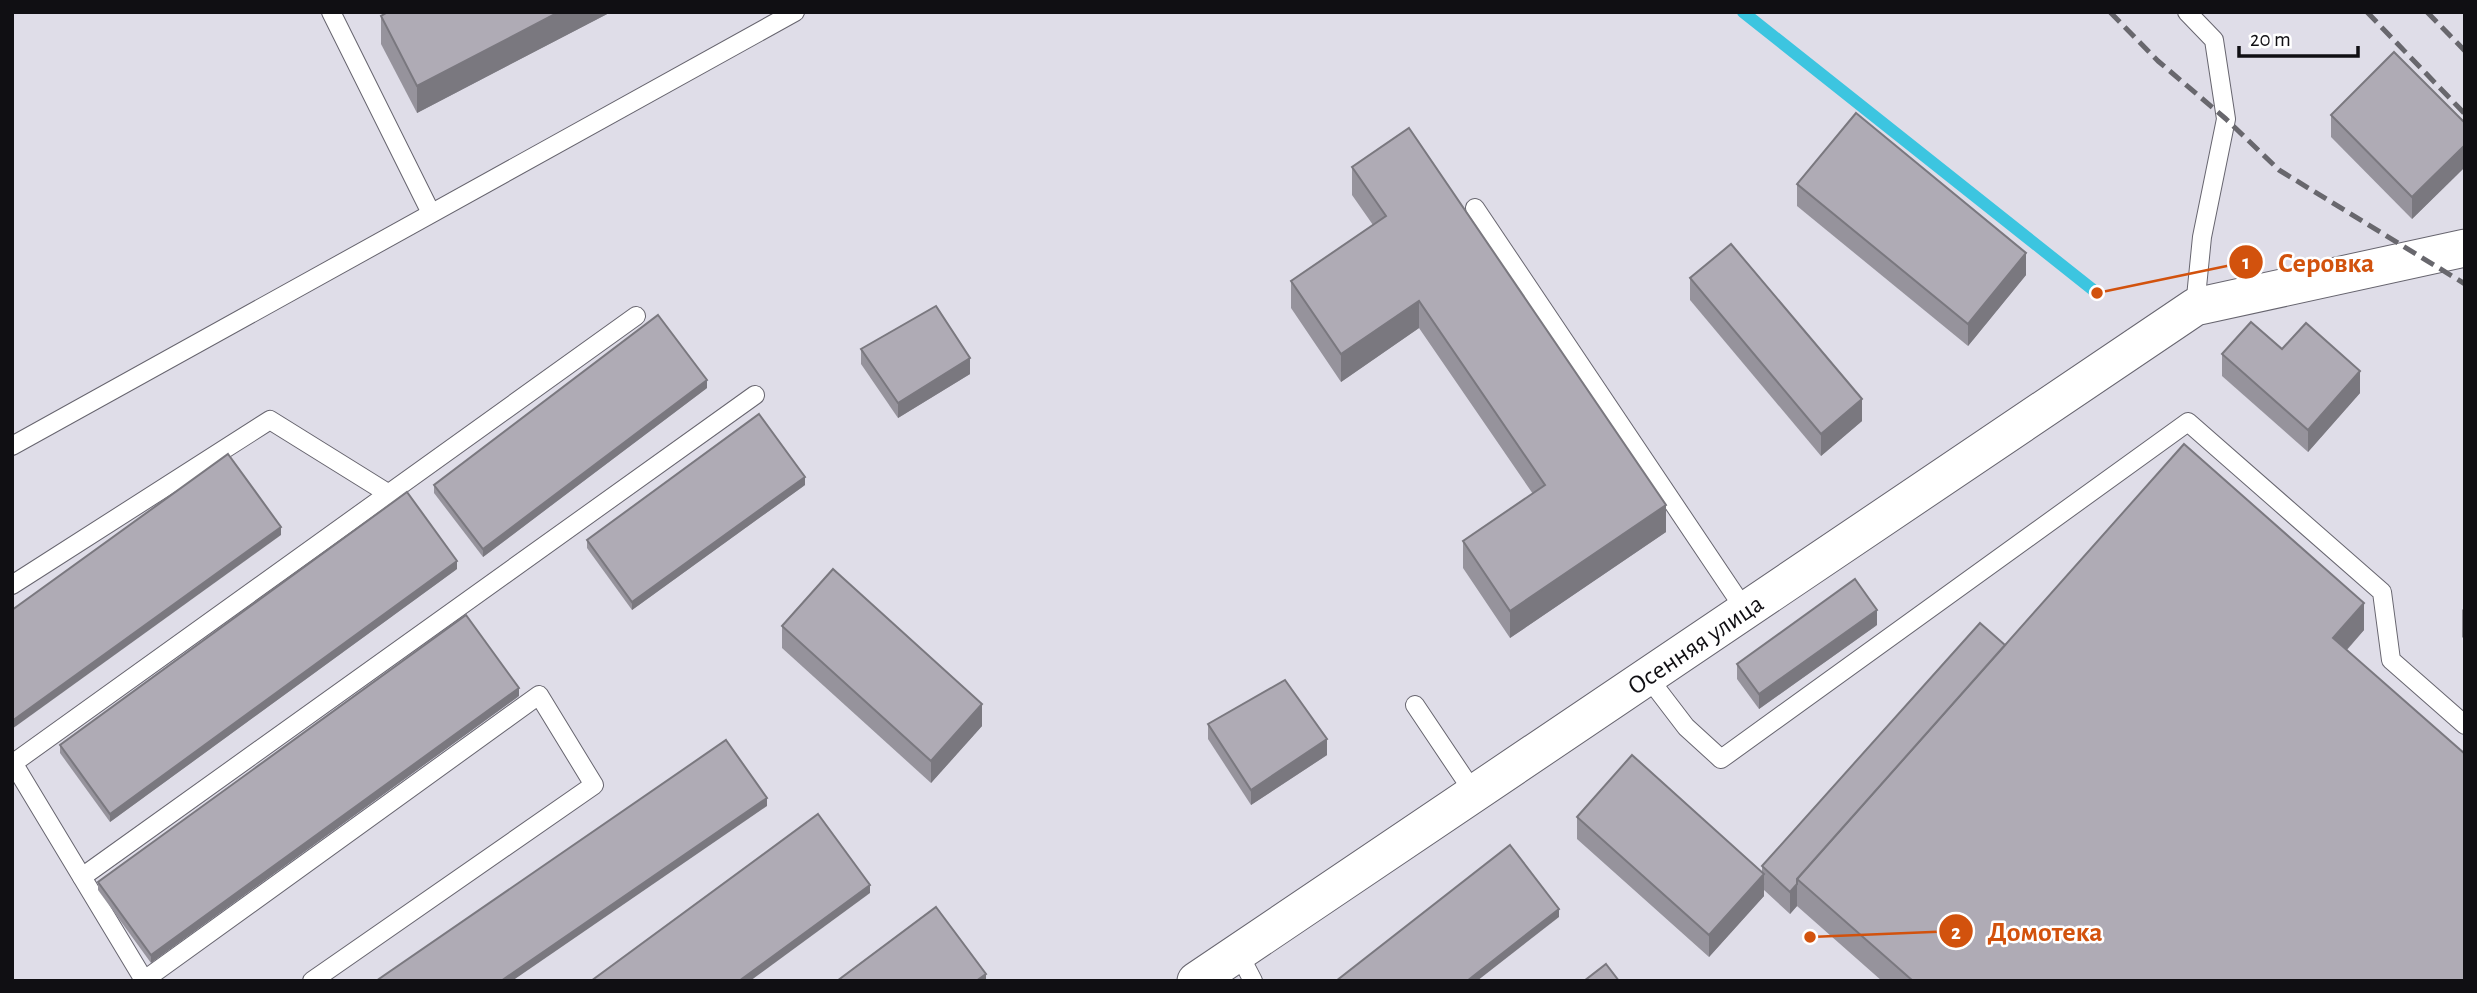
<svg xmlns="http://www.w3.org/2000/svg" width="2477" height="993" viewBox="0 0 2477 993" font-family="'Alegreya Sans',sans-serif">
	<rect width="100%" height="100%" fill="#dfdde8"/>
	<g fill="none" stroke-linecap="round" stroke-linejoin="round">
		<!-- stream -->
		<polyline stroke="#3cc5e0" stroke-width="12" points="1743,12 2097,293"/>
		<!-- service casing -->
		<g stroke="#67656f" stroke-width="20">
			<g id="service">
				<polyline points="331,12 431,213"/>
				<polyline points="2187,12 2214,40 2226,119 2202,237 2195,307"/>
				<polyline points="1475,208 1745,610"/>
				<polyline points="12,446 795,12"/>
				<polyline points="12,585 270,420 389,494"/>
				<polyline points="1647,676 1686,727 1721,759 2188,422 2382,592 2391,660 2465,725"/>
				<polyline points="1415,705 1474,793"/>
				<polyline points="12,761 144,980"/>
				<polyline points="12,764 636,316"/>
				<polyline points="82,877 755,395"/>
				<polyline points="1238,952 1253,981"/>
				<polyline points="143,981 539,695 594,785 312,981"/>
			</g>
		</g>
		<!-- minor casing -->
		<g stroke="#67656f" stroke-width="39">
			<g id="minor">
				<path id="s1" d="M1196,981L2195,307L2465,248"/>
			</g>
		</g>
		<!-- service -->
		<use href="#service" stroke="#fff" stroke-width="18"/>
		<!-- minor -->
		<use href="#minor" stroke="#fff" stroke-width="37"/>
		<!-- rail -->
		<g stroke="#68676d" stroke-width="5" stroke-dasharray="14 7" stroke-linecap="butt">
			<polyline points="2110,12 2158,61 2226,119 2279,170 2465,284"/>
			<polyline points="2367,12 2465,114"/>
			<polyline points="2427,12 2465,51"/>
		</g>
	</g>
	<!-- wall -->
	<g fill="#96939c">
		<polygon points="611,12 417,113 381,44 381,16"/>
		<polygon points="2331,115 2465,123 2465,167 2412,219 2331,137"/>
		<polygon points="1352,167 1666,532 1510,638 1463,568 1463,541 1533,494 1419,328 1341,382 1291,308 1291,281 1373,225 1352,195"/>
		<polygon points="1797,184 2026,275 1968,346 1797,206"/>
		<polygon points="1690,278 1862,421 1821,456 1690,300"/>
		<polygon points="861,349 970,374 898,418 861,364"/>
		<polygon points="2222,354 2360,393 2308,452 2222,376"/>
		<polygon points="707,388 483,557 434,493 434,485"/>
		<polygon points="805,485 632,610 587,548 587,540"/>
		<polygon points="457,569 110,822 60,753 60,745"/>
		<polygon points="2465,607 2465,640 2462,637 2462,610"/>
		<polygon points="1877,625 1759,709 1737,679 1737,664"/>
		<polygon points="782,626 982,726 931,783 782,648"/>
		<polygon points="2364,630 2347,650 2465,981 1882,981 1797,906 1790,914 1764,890 1764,896 1709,957 1577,839 1577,817 1762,872 1762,866 2005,645"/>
		<polygon points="519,696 151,963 98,890 98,882"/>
		<polygon points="1208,724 1327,755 1251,805 1208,739"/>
	</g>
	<!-- shaded-wall -->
	<g fill="#7a787f">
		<polygon points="559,12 611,12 417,113 417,86"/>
		<polygon points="2465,145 2465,167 2412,219 2412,197"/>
		<polygon points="2026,253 2026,275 1968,346 1968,324"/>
		<polygon points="1419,301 1419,328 1341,382 1341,354"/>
		<polygon points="970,358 970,374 898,418 898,403"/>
		<polygon points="2360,371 2360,393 2308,452 2308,430"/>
		<polygon points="707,380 707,388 483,557 483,549"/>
		<polygon points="1862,399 1862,421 1821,456 1821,434"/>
		<polygon points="805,477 805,485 632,610 632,602"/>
		<polygon points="1666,505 1666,532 1510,638 1510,611"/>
		<polygon points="281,527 281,535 12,729 12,721"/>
		<polygon points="457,561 457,569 110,822 110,814"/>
		<polygon points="2364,603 2364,630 2333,665 2333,638"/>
		<polygon points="1877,610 1877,625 1759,709 1759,694"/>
		<polygon points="519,688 519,696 151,963 151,955"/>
		<polygon points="982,704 982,726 931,783 931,761"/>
		<polygon points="1327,739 1327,755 1251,805 1251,790"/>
		<polygon points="767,798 767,806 512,981 501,981"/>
		<polygon points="1764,874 1764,896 1709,957 1709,935"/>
		<polygon points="1797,884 1797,906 1790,914 1790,892"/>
		<polygon points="870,885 870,893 750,981 739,981"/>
		<polygon points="1559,909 1559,917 1477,981 1467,981"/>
		<polygon points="986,974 986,981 976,981"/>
	</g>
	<!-- building -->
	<g fill="#afabb5" stroke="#7a787f" stroke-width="2">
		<polygon points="388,12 559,12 417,86 381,16"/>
		<polygon points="2394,52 2465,123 2465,145 2412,197 2331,115"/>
		<polygon points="1856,113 2026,253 1968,324 1797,184"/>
		<polygon points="1409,128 1666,505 1510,611 1463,541 1545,485 1419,301 1341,354 1291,281 1386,216 1352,167"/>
		<polygon points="1731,244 1862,399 1821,434 1690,278"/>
		<polygon points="936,306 970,358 898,403 861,349"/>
		<polygon points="658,315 707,380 483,549 434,485"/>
		<polygon points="2251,322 2282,349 2306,323 2360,371 2308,430 2222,354"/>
		<polygon points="759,414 805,477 632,602 587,540"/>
		<polygon points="2184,444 2364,603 2333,638 2465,754 2465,981 1913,981 1797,879"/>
		<polygon points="228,454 281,527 12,721 12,610"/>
		<polygon points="407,492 457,561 110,814 60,745"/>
		<polygon points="833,569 982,704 931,761 782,626"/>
		<polygon points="1855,579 1877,610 1759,694 1737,664"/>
		<polygon points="466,615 519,688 151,955 98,882"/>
		<polygon points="1980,623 2005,645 1797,879 1797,884 1790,892 1762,866"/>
		<polygon points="1285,680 1327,739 1251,790 1208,724"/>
		<polygon points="726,740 767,798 501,981 376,981"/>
		<polygon points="1632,755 1764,874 1709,935 1577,817"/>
		<polygon points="818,814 870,885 739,981 591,981"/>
		<polygon points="1510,845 1559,909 1467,981 1336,981"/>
		<polygon points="936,907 986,974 976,981 837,981"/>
		<polygon points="1606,964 1619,981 1584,981"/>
	</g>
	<g text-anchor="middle" stroke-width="5" stroke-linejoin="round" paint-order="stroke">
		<!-- street labels -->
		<g font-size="26" fill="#100f13" stroke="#fff">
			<text dy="9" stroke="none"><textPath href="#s1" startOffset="602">Осенняя улица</textPath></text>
		</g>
	</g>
	<!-- callouts -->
	<path fill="none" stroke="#d2520d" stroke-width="2.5" d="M2097 293L2246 262M1810 937L1956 931"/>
	<g fill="#d2520d" stroke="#fff" stroke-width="2.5">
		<circle cx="2097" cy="293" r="7"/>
		<circle cx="1810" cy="937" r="7"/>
		<circle cx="2246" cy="262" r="18"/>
		<circle cx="1956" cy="931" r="18"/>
	</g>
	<g font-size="21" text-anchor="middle" font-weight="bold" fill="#fff">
		<text x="2246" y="269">1</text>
		<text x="1956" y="939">2</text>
	</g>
	<g font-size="28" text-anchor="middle" font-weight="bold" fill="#d2520d" stroke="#fff" stroke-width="5" stroke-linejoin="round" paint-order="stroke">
		<text x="2326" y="272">Серовка</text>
		<text x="2045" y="941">Домотека</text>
	</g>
	<!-- border -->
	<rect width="2477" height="993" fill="none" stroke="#100f13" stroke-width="28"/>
	<!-- scale -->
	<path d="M2239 46v10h119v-10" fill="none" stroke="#100f13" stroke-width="3.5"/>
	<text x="2250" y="46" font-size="21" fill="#100f13" stroke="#ffffff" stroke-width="5" paint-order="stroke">20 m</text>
</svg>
